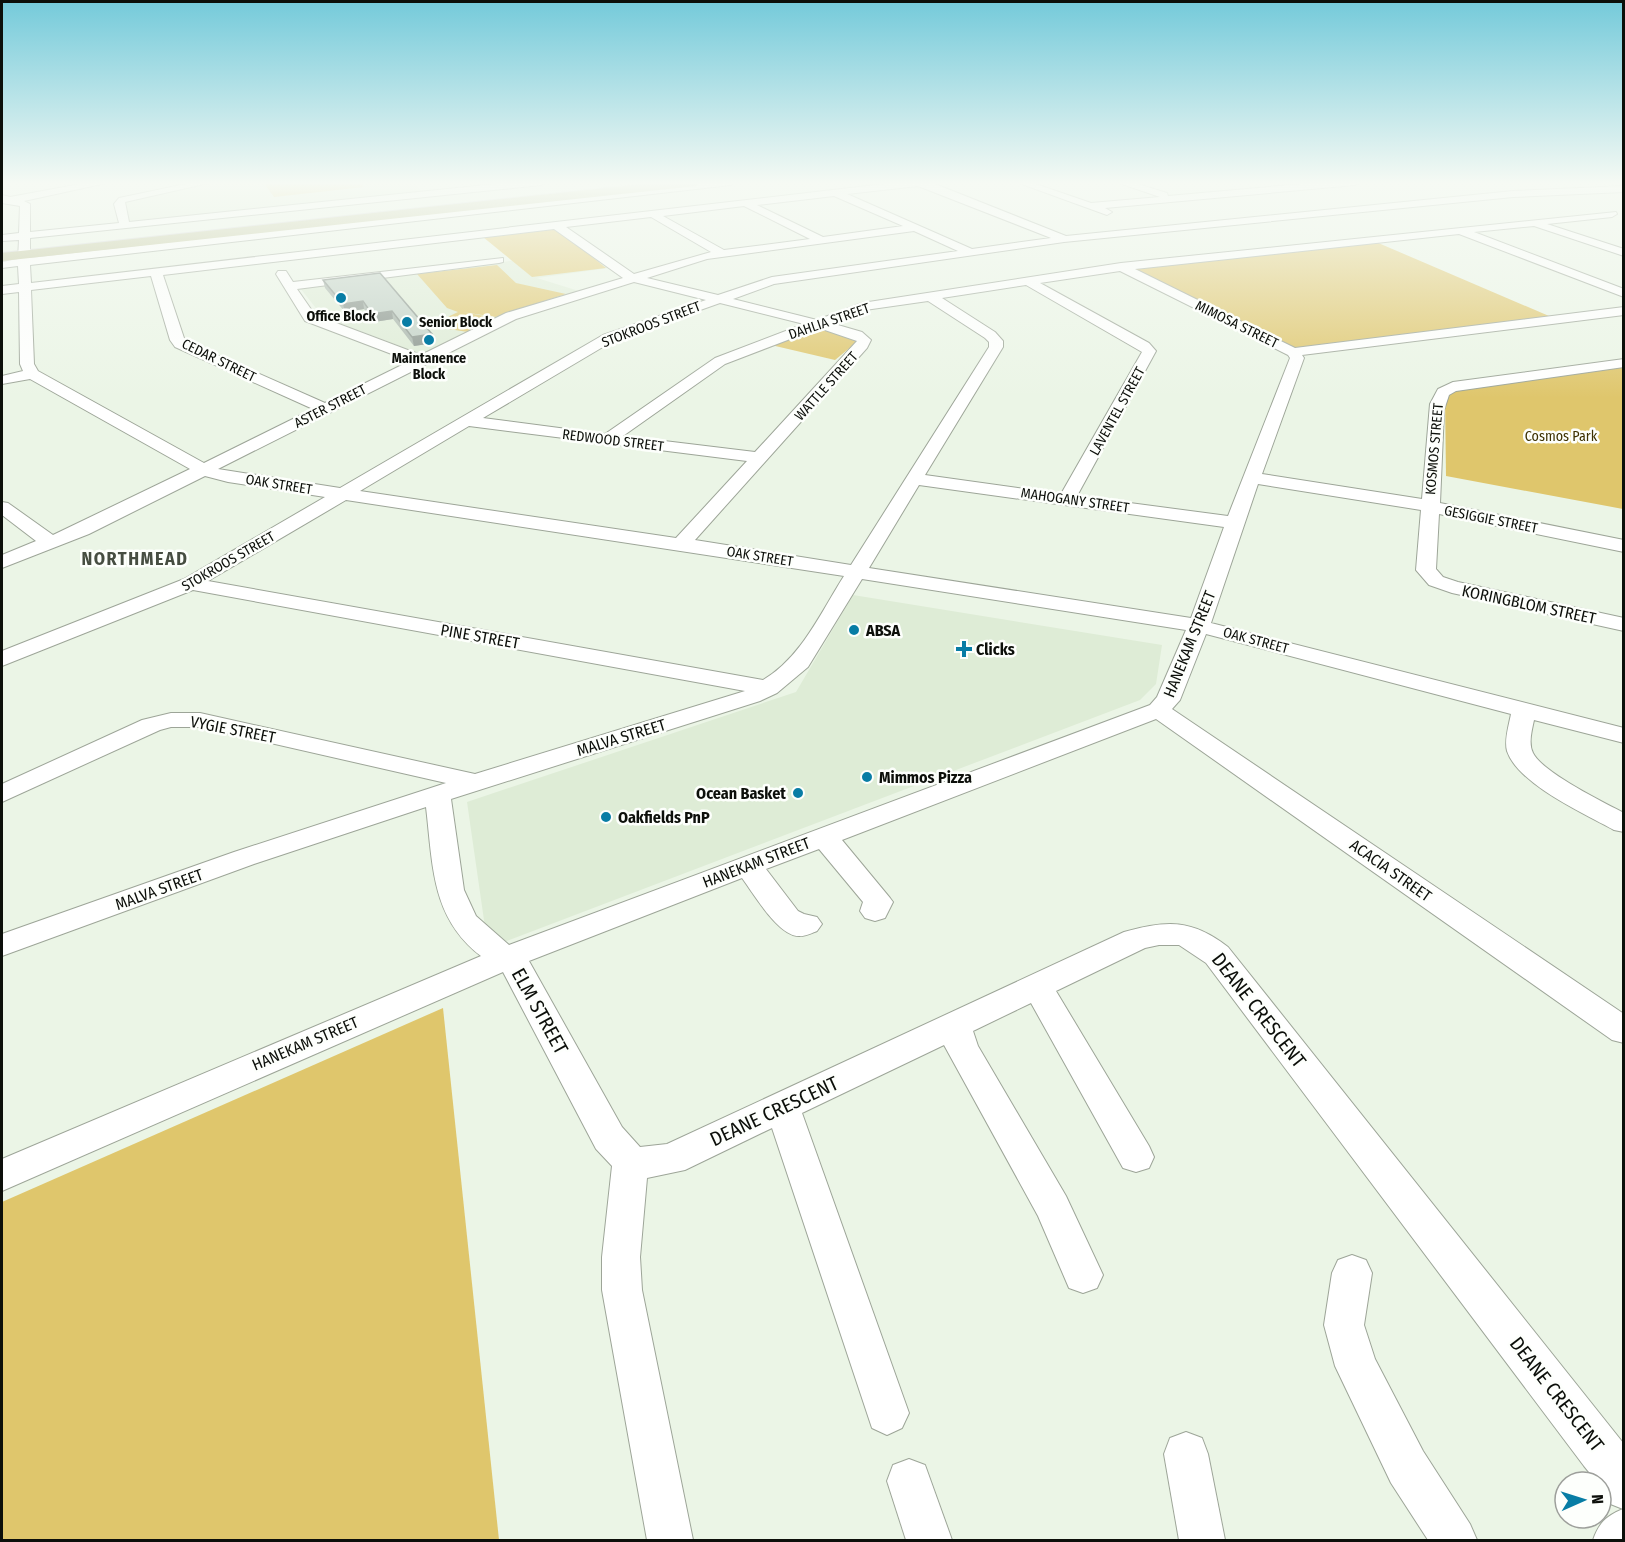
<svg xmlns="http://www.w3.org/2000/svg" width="1625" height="1542" viewBox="0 0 1625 1542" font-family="'Fira Sans Condensed',sans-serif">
	<rect width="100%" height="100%" fill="#ebf5e6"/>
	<!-- built -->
	<g fill="#deecd6">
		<polygon points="214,182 412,182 423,192 128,223 124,202"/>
		<polygon points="587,251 609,268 537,278 582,292 429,352 418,353 323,317 300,288"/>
		<polygon points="853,595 1162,645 1156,684 1140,700 488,948 467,802 796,692"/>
	</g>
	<!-- green -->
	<g fill="#dfc66c">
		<polygon points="263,182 358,182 364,187 274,197"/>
		<polygon points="555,227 606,268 532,277 483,237"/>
		<polygon points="1376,242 1549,316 1311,349 1294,348 1133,268"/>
		<polygon points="497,265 516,283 566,294 496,317 462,312 496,318 468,332 429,326 458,312 447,308 417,274"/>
		<polygon points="823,328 854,338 857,342 835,360 771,345 813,329"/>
		<polygon points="1623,365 1623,509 1446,476 1445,398 1456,389"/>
		<polygon points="443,1008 499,1540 2,1540 2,1202"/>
	</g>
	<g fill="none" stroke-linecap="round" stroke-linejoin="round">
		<!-- minor casing -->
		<g stroke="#9da598" stroke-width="2">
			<g id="minor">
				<path d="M91,182H111L24,201L30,204V232L119,223L114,204L119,198L195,182H213L125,202L129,222L514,182H546L541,185L30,238V258L706,182H736L731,185L30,265L31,283L901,182H930L1066,236L1513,191L1624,186V192L1513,197L1064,242L774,284L733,299L817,320L862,303L1121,263L1616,212L1617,214L1612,217L1547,224L1624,249V256L1534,226L1474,232L1624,289V297L1459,234L1135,269L1295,348L1624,307V315L1302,355L1304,358L1262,474L1422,499L1430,404L1438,389L1453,382L1624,359V367L1456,391L1449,395L1444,410L1440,503L1624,540V552L1439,514L1436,569L1443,577L1458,582L1624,618V631L1452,593L1429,585L1416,570L1421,510L1258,484L1211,623L1624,728V743L1534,720C1532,730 1528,743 1533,753C1542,772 1603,802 1624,813V832L1614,830C1585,814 1518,784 1507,751C1504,740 1509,725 1511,714L1206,634L1180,700L1172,709L1624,1014V1043L1612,1040L1156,719L842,840L890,898L893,902L885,918L875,921L865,918L860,911L863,902L819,849L766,869L798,911L804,914L817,917L822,924L817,931C812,933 804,937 799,936C778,936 754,894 742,878L529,961L622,1127L640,1147L667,1144L1124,932C1167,920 1192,919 1228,947L1624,1444V1540H1593C1599,1523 1606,1516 1623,1509L1608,1503L1601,1489V1482H1597L1584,1466L1206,963L1179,945H1159L1145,948L1056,991L1149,1146L1154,1157L1149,1168L1136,1172L1123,1168L1031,1003L973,1031L978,1046L1066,1196L1103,1275L1097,1288L1083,1293L1069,1288L1038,1216L944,1045L802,1113L909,1413L902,1428L887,1435L872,1428L772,1128L685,1170L647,1178L640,1257L642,1290L693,1540H647L602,1290V1257L612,1166L596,1149L503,972L2,1191V1159L481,956C431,918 433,865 426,807L254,864L2,956V934L234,852L446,783L200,727H171L160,730L2,802V784L142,720L171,713H200L475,774L745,691L193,590L2,666V651L184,579L325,497L228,482L205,476L89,534L2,568V555L36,541L2,515V502L8,503L53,535L190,469L30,379L2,384V376L23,371L20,364L19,292L2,294V286L19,284L18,266L2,268V262L18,259L19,240L2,241V235L19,233L20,206L2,203V195L10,197ZM918,186L1051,238L972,249L847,194ZM834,196L903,226L823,237L757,205ZM744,206L810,239L724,250L663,216ZM651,217L711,252L634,274L566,227ZM554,229L623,278L506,313L421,355L315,315L297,289L499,263L503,262V258L293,282L286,271H278L276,274L305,321L410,361L325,403L185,341L163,275ZM914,231L958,251L772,277L718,295L647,278L707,259ZM1120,271L1288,355L1290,358L1228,516L1077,496L1156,351L1149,343L1040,283ZM151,276L170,340L175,347L313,409L204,463L38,371L34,364L31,290ZM634,282L706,300L603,335L340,488L218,469L516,319ZM1026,285L1142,352L1061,494L925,475L1003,347V341L995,332L942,298ZM928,301L985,338L989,342V347L851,565L695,540L867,348L871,340L862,332L831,323L865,310ZM720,303L804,324L715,358L605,434L483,418L613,341ZM819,328L857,341L755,452L623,436L725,364ZM469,426L747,461L676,538L360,491ZM919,485L1224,527L1191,618L869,568ZM346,500L844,576C821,612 801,658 763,680L208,581ZM862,579L1186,630L1157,697L1150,705L509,945L476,916L464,890L451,799L760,701L777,693L808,667Z"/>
				<polygon points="1016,182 1030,182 1091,203 1160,197 1116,182 1131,182 1167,193 1168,196 1324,182 1360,182 1355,185 1105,208 1112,212 1107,215"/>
				<polygon points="1352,1255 1366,1260 1372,1273 1364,1325 1375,1359 1423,1451 1470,1524 1477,1540 1428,1540 1391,1483 1335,1366 1324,1325 1332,1273 1338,1260"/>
				<polygon points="1186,1432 1202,1438 1208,1454 1225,1540 1179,1540 1164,1454 1170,1438"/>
				<polygon points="909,1459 925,1465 952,1540 906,1540 887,1481 893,1465"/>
			</g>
		</g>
		<!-- major casing -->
		<g stroke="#d3d4d3" stroke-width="2">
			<polygon id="major" points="662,182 702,182 696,186 2,261 2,253"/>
		</g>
		<!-- minor -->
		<use href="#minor" fill="#fff" fill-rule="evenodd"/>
		<!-- major -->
		<use href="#major" fill="#bbbf91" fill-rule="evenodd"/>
	</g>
	<!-- wall -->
	<polygon fill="#a6b3a9" points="380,273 434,343 414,346 393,319 374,322 364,309 345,312 325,288 323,280"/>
	<!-- shaded-wall -->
	<g fill="#87928a">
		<polygon points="363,301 364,309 345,312 343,304"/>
		<polygon points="392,311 393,319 374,322 372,314"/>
		<polygon points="432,334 434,343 414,346 412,337"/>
	</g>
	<!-- building -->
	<polygon fill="#c1d0c5" stroke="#87928a" stroke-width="1.5" points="380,273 432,334 412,337 392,311 372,314 363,301 343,304 323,280"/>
	<!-- sky -->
	<linearGradient id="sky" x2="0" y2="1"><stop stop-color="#74cada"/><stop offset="0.46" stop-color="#f6faf4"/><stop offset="1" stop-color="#f6faf4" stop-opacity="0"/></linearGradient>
	<rect width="1625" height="398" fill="url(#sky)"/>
	<!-- markers -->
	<g fill="#087da5" stroke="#fdfffc" stroke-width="2">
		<circle cx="341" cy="298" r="6"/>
		<circle cx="407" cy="322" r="6"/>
		<circle cx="429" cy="340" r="6"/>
		<circle cx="854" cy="630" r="6"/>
		<path d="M961 640h6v6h6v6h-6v6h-6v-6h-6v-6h6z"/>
		<circle cx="867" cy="777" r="6"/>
		<circle cx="798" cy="793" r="6"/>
		<circle cx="606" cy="817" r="6"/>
	</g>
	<g text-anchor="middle" stroke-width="5" stroke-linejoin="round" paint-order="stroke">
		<!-- far-poi labels -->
		<g font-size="14" font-weight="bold" fill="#0c0f0a" stroke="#fdfffc">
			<text x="341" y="321">Office Block</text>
			<text x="419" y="327" text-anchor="start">Senior Block</text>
			<text x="429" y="363">Maintanence<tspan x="429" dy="16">Block</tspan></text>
		</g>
		<!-- far-street labels -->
		<g font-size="14" fill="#0c0f0a" stroke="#fdfffc">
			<text transform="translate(829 321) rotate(-19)" y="5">DAHLIA STREET</text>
			<text transform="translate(651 324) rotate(-21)" y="5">STOKROOS STREET</text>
			<text transform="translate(1237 324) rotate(26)" y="5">MIMOSA STREET</text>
			<text transform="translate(219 360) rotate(26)" y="5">CEDAR STREET</text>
			<text transform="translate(826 386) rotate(-48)" y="5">WATTLE STREET</text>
			<text transform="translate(330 406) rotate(-27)" y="5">ASTER STREET</text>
			<text transform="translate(1117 411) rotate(-61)" y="5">LAVENTEL STREET</text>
			<text transform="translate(613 440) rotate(7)" y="5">REDWOOD STREET</text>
			<text transform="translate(1434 449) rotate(-85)" y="5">KOSMOS STREET</text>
			<text transform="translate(279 484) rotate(9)" y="5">OAK STREET</text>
			<text transform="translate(1075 500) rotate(8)" y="5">MAHOGANY STREET</text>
			<text transform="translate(1491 519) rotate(11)" y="5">GESIGGIE STREET</text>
			<text transform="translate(760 556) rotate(9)" y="5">OAK STREET</text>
			<text transform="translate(228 561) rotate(-30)" y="5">STOKROOS STREET</text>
			<text transform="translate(1256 640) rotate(15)" y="5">OAK STREET</text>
		</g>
		<!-- far-park labels -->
		<g font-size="14" fill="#3c3001" stroke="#fdfffc">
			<text x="1561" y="441">Cosmos Park</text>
		</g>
		<!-- street labels -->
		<g font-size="16" fill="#0c0f0a" stroke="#fdfffc">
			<text transform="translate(1529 604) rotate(12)" y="6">KORINGBLOM STREET</text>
			<text transform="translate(480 636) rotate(10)" y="6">PINE STREET</text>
			<text transform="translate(1189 644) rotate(-68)" y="6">HANEKAM STREET</text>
			<text transform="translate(233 729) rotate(11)" y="6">VYGIE STREET</text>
			<text transform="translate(621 737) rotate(-17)" y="6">MALVA STREET</text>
			<text transform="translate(756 862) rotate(-21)" y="6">HANEKAM STREET</text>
			<text transform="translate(1391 870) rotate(35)" y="6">ACACIA STREET</text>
			<text transform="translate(159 889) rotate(-20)" y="6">MALVA STREET</text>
			<text transform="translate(305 1043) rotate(-23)" y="6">HANEKAM STREET</text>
		</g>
		<!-- poi labels -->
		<g font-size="16" font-weight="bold" fill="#0c0f0a" stroke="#fdfffc" text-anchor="start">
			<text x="866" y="636">ABSA</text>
			<text x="976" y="655">Clicks</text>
			<text x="879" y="783">Mimmos Pizza</text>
			<text x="786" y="799" text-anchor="end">Ocean Basket</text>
			<text x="618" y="823">Oakfields PnP</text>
		</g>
		<!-- far-district labels -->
		<g font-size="18" font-weight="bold" letter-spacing="1.5" fill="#464d41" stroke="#fdfffc">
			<text x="135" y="565">NORTHMEAD</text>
		</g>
		<!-- near-street labels -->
		<g font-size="20" fill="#0c0f0a" stroke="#fdfffc">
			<text transform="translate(1259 1010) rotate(52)" y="7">DEANE CRESCENT</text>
			<text transform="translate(540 1011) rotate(61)" y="7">ELM STREET</text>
			<text transform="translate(774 1111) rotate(-25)" y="7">DEANE CRESCENT</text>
			<text transform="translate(1557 1394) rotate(52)" y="7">DEANE CRESCENT</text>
		</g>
	</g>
	<!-- border -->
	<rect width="1625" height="1542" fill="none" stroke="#0c0f0a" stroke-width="6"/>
	<!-- north arrow -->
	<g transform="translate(1583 1500) rotate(87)"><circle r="28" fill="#fdfffc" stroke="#9d9f9b" stroke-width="1.5"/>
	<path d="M0-4.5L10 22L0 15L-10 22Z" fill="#087da5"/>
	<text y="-9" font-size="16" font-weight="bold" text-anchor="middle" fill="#0c0f0a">N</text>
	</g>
</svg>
